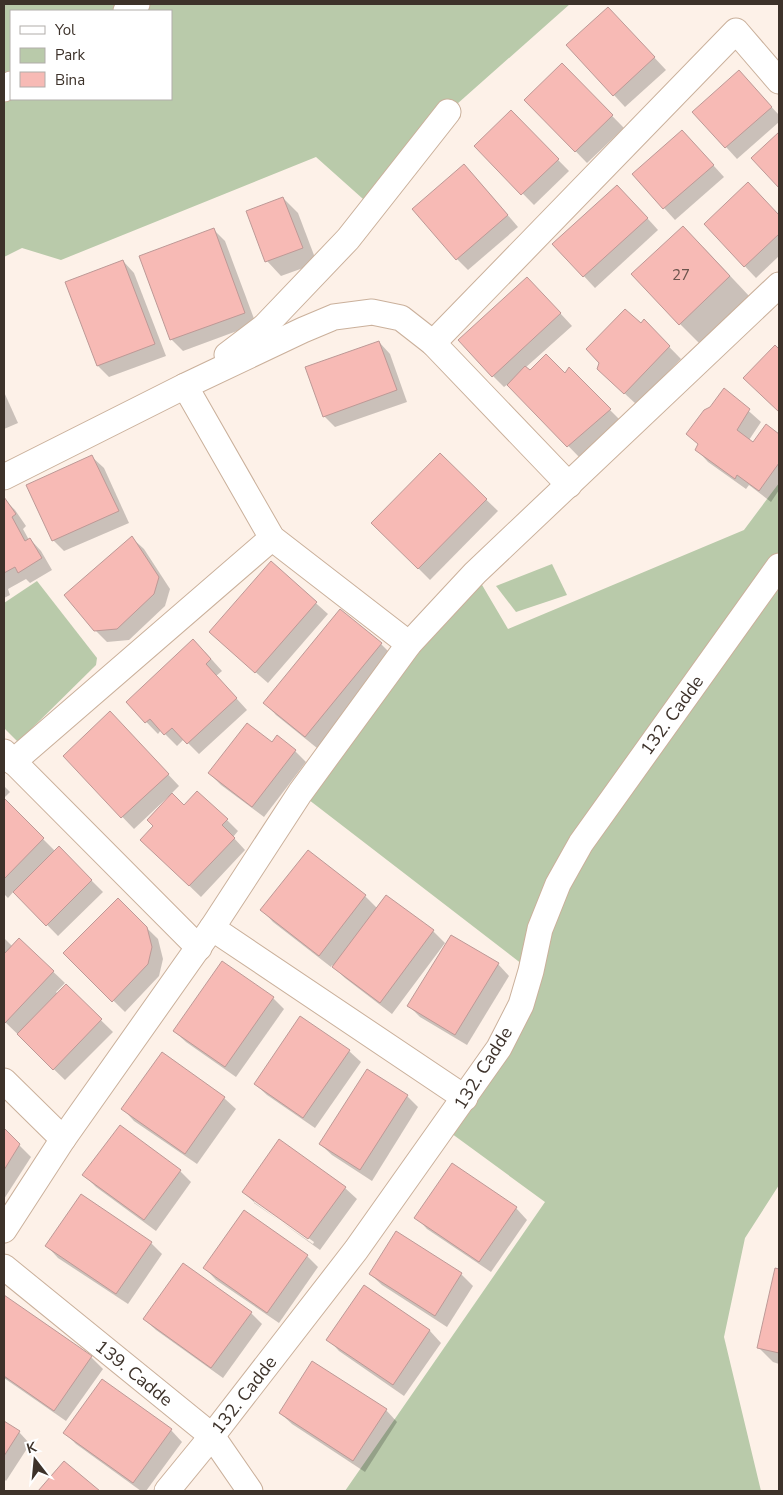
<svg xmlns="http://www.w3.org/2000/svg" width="783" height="1495" viewBox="0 0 783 1495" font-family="'Nunito Sans',sans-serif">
	<rect width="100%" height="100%" fill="#fdf1e8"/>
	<!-- green -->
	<g fill="#b9caaa" fill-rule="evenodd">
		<path d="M4,4H570L448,112L372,207L316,157L61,260L22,248L4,257ZM11,11H171V99H11Z"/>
		<polygon points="779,483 779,1185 745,1238 724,1337 761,1491 345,1491 545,1202 444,1128 531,971 300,793 475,573 508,629 744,530"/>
		<polygon points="552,564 567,595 516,612 496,586"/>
		<polygon points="37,581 97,658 96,665 18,742 4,728 4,603"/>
	</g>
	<!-- shadow -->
	<g fill="#0003" fill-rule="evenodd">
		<polygon points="619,20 666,70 625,107 568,45"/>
		<polygon points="562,65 624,128 587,163 526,100"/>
		<polygon points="739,72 779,115 779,122 737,159 694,112"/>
		<polygon points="511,112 569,171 534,205 476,146"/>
		<polygon points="682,131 724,177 675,220 633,174"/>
		<polygon points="779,134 779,186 753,158"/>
		<polygon points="475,177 518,227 468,270 457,259"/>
		<polygon points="748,184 779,216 779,256 756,278 705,224"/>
		<polygon points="283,198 298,213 317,263 281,276 267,261 248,212"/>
		<polygon points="629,198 658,230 595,288 554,244"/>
		<polygon points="214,230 225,241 256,324 183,351 172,340 141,256"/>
		<polygon points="703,247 750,297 700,344 680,324"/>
		<polygon points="123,261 134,273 166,356 109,377 98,366"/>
		<polygon points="539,290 572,326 525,368 530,371 565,375 569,369 621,421 580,458 508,384 504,387 493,376"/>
		<polygon points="644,321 681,359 636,404 610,380"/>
		<polygon points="379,342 390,354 407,402 335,427 324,416"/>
		<polygon points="775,347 779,351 779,411 756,390"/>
		<polygon points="724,389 761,422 749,440 754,444 766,426 779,436 779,490 771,502 749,485 746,489 708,462 697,450 699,445 687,434 711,408"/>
		<polygon points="4,392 18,423 4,429"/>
		<polygon points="440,455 498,511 430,580 373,523"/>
		<polygon points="92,457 104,468 129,523 64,551 53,540"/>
		<polygon points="4,499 15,510 26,526 23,529 29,540 30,539 41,551 52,570 30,583 26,579 8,589 10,595 4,598"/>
		<polygon points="132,538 144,549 170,589 165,606 129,640 107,642 95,630"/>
		<polygon points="271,563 328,614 268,683 222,643"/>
		<polygon points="340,611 381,644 393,656 317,748 276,715 265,703"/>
		<polygon points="205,652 222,671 216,676 247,710 199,754 184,739 177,746 161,730 158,734 127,702"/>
		<polygon points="121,724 179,786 171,794 184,806 227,820 238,831 233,837 245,850 201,897 153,851 154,826 169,798 168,797 134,829 64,756"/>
		<polygon points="295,751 306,762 264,817 221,785 209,773"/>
		<polygon points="4,786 10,792 4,798"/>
		<polygon points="4,800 56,852 59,848 103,892 58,936 14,891 8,898 4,894"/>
		<polygon points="308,852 365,896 377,908 386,896 433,931 445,943 392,1014 345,978 332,965 331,967 273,922 262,910"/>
		<polygon points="118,900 158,939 163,959 159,976 125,1012 65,953"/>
		<polygon points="4,938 12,946 19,939 65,983 56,992 58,994 66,986 113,1032 65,1080 4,1021"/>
		<polygon points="498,964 509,976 467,1045 420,1017 409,1006"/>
		<polygon points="273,998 284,1009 236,1077 186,1042 174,1031"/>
		<polygon points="349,1051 361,1062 315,1128 267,1095 255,1084"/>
		<polygon points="407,1096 418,1107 372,1181 332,1155 320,1144"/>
		<polygon points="224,1098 236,1109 197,1164 134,1121 123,1109"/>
		<polygon points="4,1130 31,1157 4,1199"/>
		<polygon points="180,1171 191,1182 156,1231 96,1187 84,1175"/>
		<path d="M345,1188L357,1199L320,1250L255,1203L243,1192ZM254,1199L314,1242L313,1244L254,1203Z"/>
		<polygon points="516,1208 527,1220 491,1272 427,1229 416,1217"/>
		<polygon points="396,1233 461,1274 473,1286 447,1327 382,1285 370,1274"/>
		<polygon points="151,1243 162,1254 128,1304 58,1258 47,1246"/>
		<polygon points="307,1256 318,1267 279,1323 216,1280 205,1268"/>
		<polygon points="776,1270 779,1270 779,1364 773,1362 758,1347"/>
		<polygon points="365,1286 430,1331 441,1343 404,1396 339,1351 328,1339"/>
		<polygon points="4,1296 91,1357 103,1369 66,1421 4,1378"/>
		<polygon points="251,1313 262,1324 223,1378 156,1330 144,1319"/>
		<polygon points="386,1410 397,1422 365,1472 292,1424 280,1413"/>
		<polygon points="4,1423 19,1432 30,1444 6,1481 4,1479"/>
		<polygon points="171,1430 182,1442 146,1491 141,1491 76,1444 64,1432"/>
		<polygon points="64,1463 98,1491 40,1491"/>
	</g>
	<!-- building -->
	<g fill="#f7bab5" stroke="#bd9996">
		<polygon points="608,7 655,57 613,96 566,45"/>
		<polygon points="562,63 613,115 575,152 524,100"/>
		<polygon points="739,70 772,107 725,148 692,112"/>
		<polygon points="511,110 559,159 521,195 474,146"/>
		<polygon points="682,130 714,165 663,209 632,174"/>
		<polygon points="779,132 779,188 751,158"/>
		<polygon points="464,164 508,215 456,260 412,209"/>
		<polygon points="748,182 779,215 779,234 744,267 704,224"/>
		<polygon points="617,185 648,218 583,277 552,244"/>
		<polygon points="283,197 303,248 265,262 246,211"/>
		<polygon points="683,226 730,276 679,325 631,274"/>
		<polygon points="214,228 245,313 170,340 139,256"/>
		<polygon points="123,260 155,344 97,366 65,282"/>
		<polygon points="527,277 561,313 492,377 458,340"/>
		<polygon points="625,309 641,323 644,319 670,346 624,394 597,369 599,363 586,349"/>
		<polygon points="379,341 397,390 323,417 305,367"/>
		<polygon points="775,345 779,349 779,412 743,378"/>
		<polygon points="546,354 565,373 569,367 611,409 567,447 507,385 525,366 530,370"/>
		<polygon points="724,388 750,409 737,430 753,442 766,424 779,434 779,463 759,491 737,475 735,479 695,450 698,444 686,434 704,410 710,407"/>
		<polygon points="440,453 487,499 418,569 371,523"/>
		<polygon points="92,455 119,511 52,541 26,485"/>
		<polygon points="4,497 16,514 12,517 25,541 30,538 42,558 18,573 15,567 4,573"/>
		<polygon points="132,536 159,577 154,594 117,629 94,631 64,595"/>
		<polygon points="271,561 317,602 255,673 209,632"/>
		<polygon points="340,609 382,643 305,737 263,703"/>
		<polygon points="193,639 211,659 206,664 237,698 187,744 172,728 164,735 150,719 145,723 126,702"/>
		<polygon points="110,711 169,774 121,818 63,756"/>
		<polygon points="247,723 272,742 277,735 296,750 252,807 208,773"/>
		<polygon points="197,791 228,819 222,825 235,838 189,886 140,840 153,826 147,820 172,793 184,805"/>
		<polygon points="4,798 44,838 4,879"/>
		<polygon points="59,846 92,880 46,926 13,892"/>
		<polygon points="308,850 366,895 319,956 260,910"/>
		<polygon points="386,895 434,930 380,1003 332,967"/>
		<polygon points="118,898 147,927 152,947 148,964 112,1002 63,953"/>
		<polygon points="451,935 499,963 455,1035 407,1006"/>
		<polygon points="19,938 54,971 5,1023 4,1022 4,954"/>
		<polygon points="222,961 274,997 225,1067 173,1031"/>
		<polygon points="66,984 102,1019 53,1070 17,1034"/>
		<polygon points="300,1016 350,1050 303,1118 254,1084"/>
		<polygon points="162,1052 225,1097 185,1154 121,1109"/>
		<polygon points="367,1069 408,1095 360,1170 319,1144"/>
		<polygon points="120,1125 181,1170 144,1220 82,1175"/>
		<polygon points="4,1128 20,1144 4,1170"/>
		<polygon points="279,1139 346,1187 308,1239 242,1192"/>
		<polygon points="452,1163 517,1207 479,1262 414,1218"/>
		<polygon points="81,1194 152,1242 116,1294 45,1246"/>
		<polygon points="244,1210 308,1255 267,1313 203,1268"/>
		<polygon points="396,1231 462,1273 435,1316 369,1274"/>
		<polygon points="183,1263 252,1312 211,1368 143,1319"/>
		<polygon points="775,1268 779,1269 779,1353 757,1348"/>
		<polygon points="364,1285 430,1330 393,1385 326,1340"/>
		<polygon points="4,1295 92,1356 54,1411 4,1376"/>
		<polygon points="312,1361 387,1409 353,1461 279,1413"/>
		<polygon points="102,1379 172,1429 133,1483 63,1433"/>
		<polygon points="4,1421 20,1431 4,1456"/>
		<polygon points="64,1461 100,1491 38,1491"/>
	</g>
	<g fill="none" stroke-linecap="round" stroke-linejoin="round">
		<!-- minor casing -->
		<g stroke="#cab09b" stroke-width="27">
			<g id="minor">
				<polyline points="126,11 137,4"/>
				<polyline points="4,89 11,84"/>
				<polyline points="433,343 736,31 779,81"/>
				<polyline points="227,355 265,326 348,239 448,112"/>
				<polyline points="185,386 272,538 409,644"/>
				<polyline points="4,477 185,386 303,330 334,317 372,312 401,318 433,343 569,485"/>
				<polyline points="4,752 199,948"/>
				<polyline points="13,762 272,538"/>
				<polyline points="212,928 465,1098"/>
				<polyline points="4,1081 63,1139"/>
				<polyline points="4,1230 63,1139 212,928 300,793 409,644 475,573 779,285"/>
				<polyline points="4,1267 212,1436 250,1491"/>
				<polyline points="167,1491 212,1436 356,1250 499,1048 521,1005 531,971 540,929 558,884 581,843 779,566"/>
			</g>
		</g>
		<!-- minor -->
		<use href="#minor" stroke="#fff" stroke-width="25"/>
	</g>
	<g text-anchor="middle" stroke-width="4" stroke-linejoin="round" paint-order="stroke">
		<!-- number labels -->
		<g font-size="15" fill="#6c544d">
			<text x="681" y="280">27</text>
		</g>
		<!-- street labels -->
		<g font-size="18" fill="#3d322a" stroke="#fff">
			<text transform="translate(672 715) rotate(-54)" y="6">132. Cadde</text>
			<text transform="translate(483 1068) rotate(-58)" y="6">132. Cadde</text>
			<text transform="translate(134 1373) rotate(39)" y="6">139. Cadde</text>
			<text transform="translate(244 1395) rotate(-52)" y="6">132. Cadde</text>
		</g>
	</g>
	<!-- border -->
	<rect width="783" height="1495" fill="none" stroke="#3d322a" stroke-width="10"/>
	<!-- legend -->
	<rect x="10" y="10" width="162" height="90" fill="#ffffff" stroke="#b1adaa"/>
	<rect x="20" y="26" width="25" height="8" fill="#ffffff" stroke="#b1adaa"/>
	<text x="55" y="35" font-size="15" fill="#3d322a">Yol</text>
	<rect x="20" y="48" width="25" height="15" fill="#b9caaa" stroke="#b1adaa"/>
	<text x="55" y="60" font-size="15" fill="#3d322a">Park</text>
	<rect x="20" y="72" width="25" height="15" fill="#f7bab5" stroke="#b1adaa"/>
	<text x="55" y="85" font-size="15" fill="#3d322a">Bina</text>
	<!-- north arrow -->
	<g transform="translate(35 1460) rotate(344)" stroke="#ffffff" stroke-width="4" paint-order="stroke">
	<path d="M0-4L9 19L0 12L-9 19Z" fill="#3d322a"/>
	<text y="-8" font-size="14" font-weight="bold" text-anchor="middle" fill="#3d322a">K</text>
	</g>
</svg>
